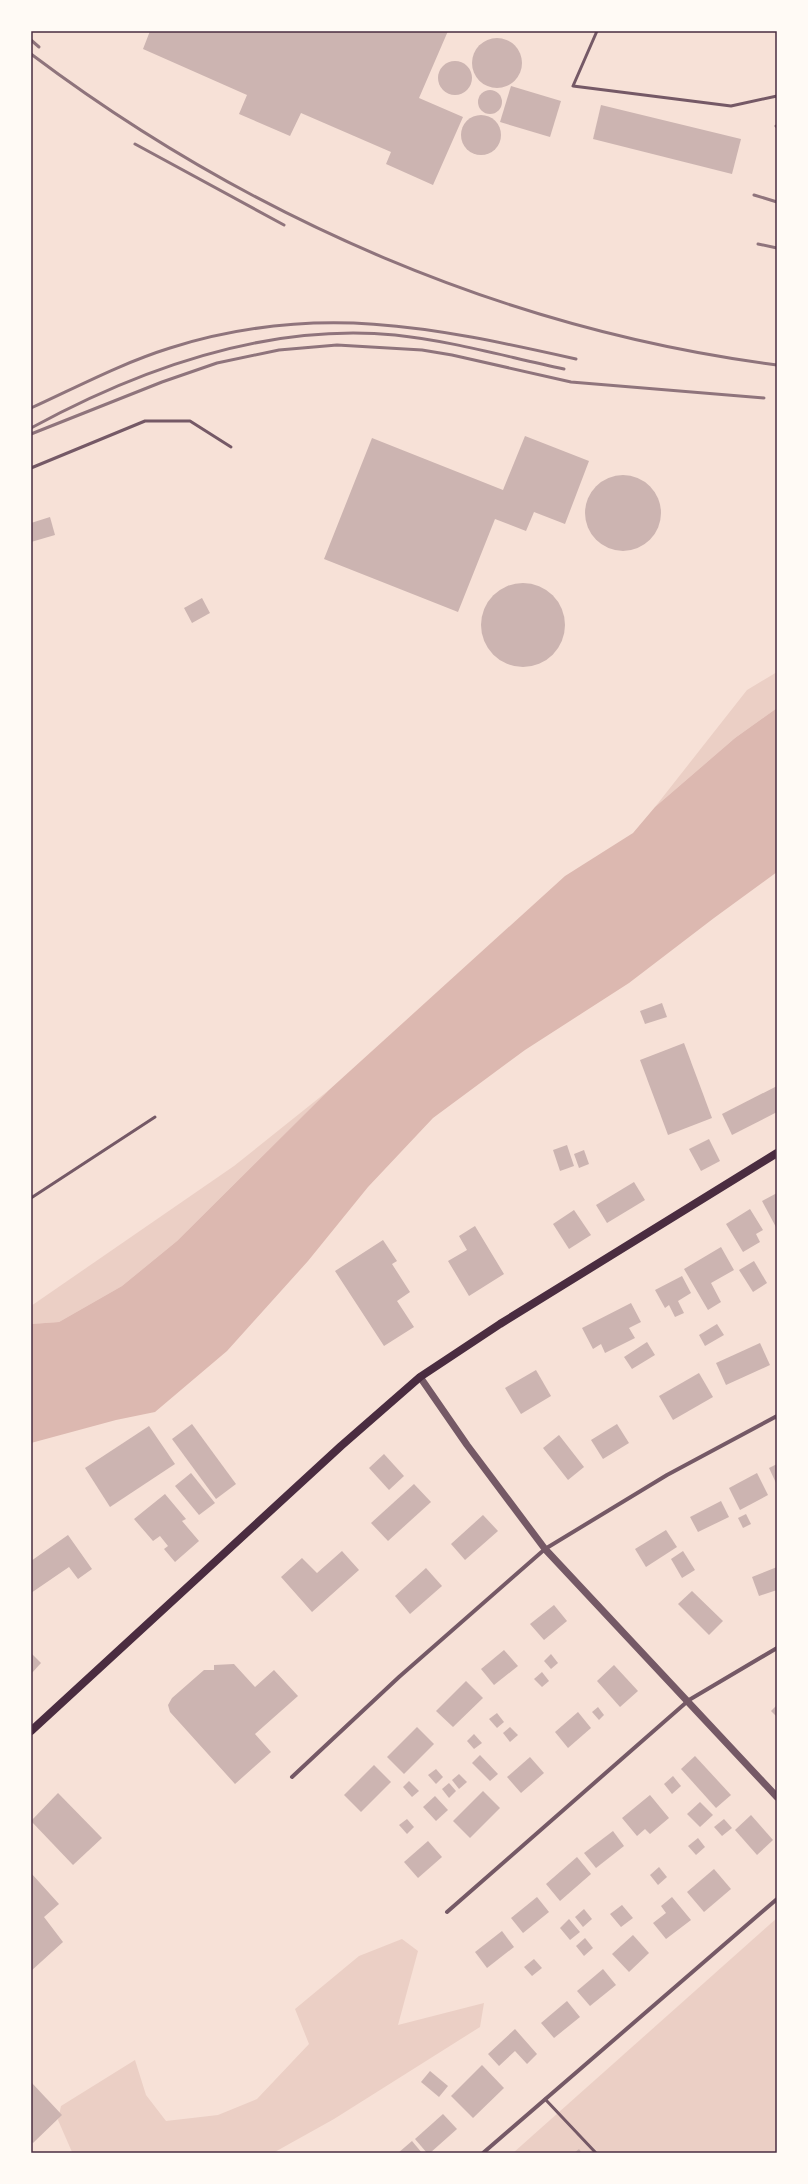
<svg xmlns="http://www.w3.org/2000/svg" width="808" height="2184" viewBox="0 0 808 2184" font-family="'Exo 2',sans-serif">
	<rect width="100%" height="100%" fill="#f7e1d7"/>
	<!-- green -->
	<g fill="#ebcfc5">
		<polygon points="777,672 777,708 735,738 655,807 747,690"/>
		<polygon points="329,1090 177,1241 122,1286 59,1322 31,1324 31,1306 234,1166"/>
		<polygon points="777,1918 777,2153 513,2153"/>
		<polygon points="402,1939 418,1951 398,2025 484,2003 480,2027 334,2119 273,2153 71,2153 72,2152 58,2120 61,2106 135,2060 146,2095 166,2121 218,2115 257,2099 309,2044 295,2009 359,1956"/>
	</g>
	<!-- water -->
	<polygon fill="#dcb8b0" points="777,708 777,872 714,918 629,983 525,1050 433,1118 368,1187 308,1261 227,1351 155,1412 116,1420 31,1443 31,1324 59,1322 122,1286 177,1241 329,1090 565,876 633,833 655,807 735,738"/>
	<!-- building -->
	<g fill="#ccb4b1">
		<polygon points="150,31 448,31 419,98 463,117 433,185 386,164 391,152 301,113 290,136 239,114 247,95 143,49"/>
		<circle cx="497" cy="63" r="25"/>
		<circle cx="455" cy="78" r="17"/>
		<polygon points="511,86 561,101 550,137 500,122"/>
		<circle cx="490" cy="102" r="12"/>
		<polygon points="601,105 741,139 732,174 593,139"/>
		<circle cx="481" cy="135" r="20"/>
		<polygon points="525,436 589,461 565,524 534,512 526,531 495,519 458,612 324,559 372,438 503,490"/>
		<circle cx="623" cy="513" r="38"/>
		<polygon points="50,517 55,535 31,542 31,523"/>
		<circle cx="523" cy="625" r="42"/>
		<polygon points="202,598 210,613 192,623 184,608"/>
		<polygon points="662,1003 667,1017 645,1024 640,1011"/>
		<polygon points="684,1043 712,1118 668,1135 640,1060"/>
		<polygon points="777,1086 777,1112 732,1135 722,1114"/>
		<polygon points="709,1139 720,1161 701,1171 689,1149"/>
		<polygon points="567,1145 574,1166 560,1171 553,1150"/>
		<polygon points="584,1150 589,1164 579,1168 574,1154"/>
		<polygon points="634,1182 645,1200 607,1223 596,1205"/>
		<polygon points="777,1193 777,1229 762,1201"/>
		<polygon points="750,1209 763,1230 756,1234 760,1242 743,1252 726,1224"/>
		<polygon points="574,1210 591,1235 569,1249 553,1224"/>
		<polygon points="475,1226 504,1274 469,1296 448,1261 467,1250 459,1236"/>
		<polygon points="383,1240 397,1261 392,1264 410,1292 397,1301 414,1327 384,1346 335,1271"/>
		<polygon points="721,1247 734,1270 711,1283 721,1302 708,1310 684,1269"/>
		<polygon points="754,1261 767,1283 753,1292 739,1270"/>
		<polygon points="682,1276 691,1293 678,1301 684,1313 675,1317 669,1305 665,1308 655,1290"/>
		<polygon points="631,1303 641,1322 629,1328 635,1338 605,1353 601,1344 593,1349 582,1328"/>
		<polygon points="717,1324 724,1335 705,1346 699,1335"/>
		<polygon points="647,1342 655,1355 632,1369 624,1357"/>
		<polygon points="760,1343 770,1365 726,1385 716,1363"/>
		<polygon points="536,1370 551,1396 521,1414 505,1388"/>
		<polygon points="699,1373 713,1397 673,1420 659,1396"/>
		<polygon points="192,1424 236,1484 216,1499 172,1439"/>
		<polygon points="617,1424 629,1443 603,1459 591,1440"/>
		<polygon points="149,1426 175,1464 110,1507 85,1468"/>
		<polygon points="559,1435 584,1467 568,1480 543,1448"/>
		<polygon points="384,1454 404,1476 389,1490 369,1468"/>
		<polygon points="777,1464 777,1485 769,1468"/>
		<polygon points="191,1473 215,1503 199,1515 175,1486"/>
		<polygon points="757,1473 768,1495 740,1510 729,1488"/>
		<polygon points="414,1484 431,1502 388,1541 371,1523"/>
		<polygon points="165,1494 186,1519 182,1521 199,1541 175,1562 164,1549 168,1546 160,1536 153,1541 134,1519"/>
		<polygon points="721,1501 729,1517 698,1532 690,1517"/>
		<polygon points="746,1514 751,1524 743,1528 738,1518"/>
		<polygon points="483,1515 498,1531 465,1560 451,1544"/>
		<polygon points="666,1530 677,1547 646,1567 635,1549"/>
		<polygon points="68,1535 92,1569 78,1579 69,1567 31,1593 31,1561"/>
		<polygon points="342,1551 359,1570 312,1612 281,1577 302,1558 317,1573"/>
		<polygon points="683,1551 695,1570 682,1578 671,1559"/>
		<polygon points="777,1567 777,1590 759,1596 752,1577"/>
		<polygon points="426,1568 442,1586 410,1614 395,1596"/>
		<polygon points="692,1591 723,1621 709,1635 678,1604"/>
		<polygon points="554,1605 567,1621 544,1640 530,1624"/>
		<polygon points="504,1650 518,1666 494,1685 481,1669"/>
		<polygon points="31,1653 41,1663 31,1674"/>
		<polygon points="551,1654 558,1663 551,1669 544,1661"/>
		<polygon points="234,1664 255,1687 274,1670 298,1696 255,1734 271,1752 235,1784 170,1712 168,1705 172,1698 204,1670 214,1670 214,1665"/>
		<polygon points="614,1665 638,1691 620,1707 597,1681"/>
		<polygon points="542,1672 549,1681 542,1687 534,1679"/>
		<polygon points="466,1681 483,1698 453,1727 436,1711"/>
		<polygon points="777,1705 777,1717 771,1711"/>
		<polygon points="598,1707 604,1715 599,1720 592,1712"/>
		<polygon points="578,1712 591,1728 568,1748 555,1732"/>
		<polygon points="497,1713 504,1722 497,1728 489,1719"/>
		<polygon points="417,1727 434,1744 404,1774 387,1757"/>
		<polygon points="510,1727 518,1735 510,1742 503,1733"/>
		<polygon points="474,1734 482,1743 474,1749 467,1741"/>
		<polygon points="480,1755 498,1774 490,1781 472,1763"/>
		<polygon points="695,1756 731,1795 716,1808 681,1769"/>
		<polygon points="530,1757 544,1773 521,1793 507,1777"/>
		<polygon points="374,1765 391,1782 361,1812 344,1795"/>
		<polygon points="436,1769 443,1777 436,1784 428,1775"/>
		<polygon points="459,1774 467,1782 459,1789 452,1780"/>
		<polygon points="673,1776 681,1786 672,1794 664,1784"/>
		<polygon points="409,1781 419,1791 412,1797 403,1787"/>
		<polygon points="449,1783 456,1791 449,1798 442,1789"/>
		<polygon points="483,1791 500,1808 470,1838 453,1821"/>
		<polygon points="58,1793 102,1838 73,1865 31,1821"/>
		<polygon points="650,1795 669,1818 650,1834 645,1829 637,1836 622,1818"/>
		<polygon points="435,1796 448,1810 436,1821 423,1807"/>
		<polygon points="700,1802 713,1815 700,1827 687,1814"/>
		<polygon points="751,1815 773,1840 757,1855 735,1830"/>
		<polygon points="407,1819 414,1827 407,1834 399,1825"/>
		<polygon points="724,1819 732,1828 722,1836 714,1827"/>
		<polygon points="613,1831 624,1846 596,1868 584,1853"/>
		<polygon points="698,1838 705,1847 696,1855 688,1846"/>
		<polygon points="428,1841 442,1857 418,1878 404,1862"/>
		<polygon points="577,1857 591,1874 560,1901 546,1884"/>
		<polygon points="659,1867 667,1877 658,1885 650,1875"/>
		<polygon points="714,1869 731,1889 704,1912 687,1892"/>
		<polygon points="31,1873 59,1904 44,1917 63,1942 31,1971"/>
		<polygon points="537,1897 549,1912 523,1933 511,1918"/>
		<polygon points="672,1897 691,1920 666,1939 653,1923 666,1913 661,1906"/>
		<polygon points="622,1905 633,1918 621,1927 610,1914"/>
		<polygon points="584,1909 592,1919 583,1927 575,1917"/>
		<polygon points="569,1919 580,1932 570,1940 560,1928"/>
		<polygon points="502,1931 514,1947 487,1968 475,1952"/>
		<polygon points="633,1935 649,1953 629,1972 612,1954"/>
		<polygon points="585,1938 593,1948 584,1956 576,1946"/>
		<polygon points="534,1959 542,1968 532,1976 524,1967"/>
		<polygon points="603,1969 616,1985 590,2006 577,1991"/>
		<polygon points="567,2001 580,2017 554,2038 541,2023"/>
		<polygon points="515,2029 537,2054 527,2064 515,2051 499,2066 488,2054"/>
		<polygon points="482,2065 504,2088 473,2118 451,2096"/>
		<polygon points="430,2071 448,2086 439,2097 421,2082"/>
		<polygon points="31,2082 62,2115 33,2143 31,2141"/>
		<polygon points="443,2114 457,2129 430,2153 427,2153 415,2139"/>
		<polygon points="412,2141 422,2153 398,2153"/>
		<polygon points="579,2149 582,2153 574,2153"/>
	</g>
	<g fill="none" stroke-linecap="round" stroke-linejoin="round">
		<!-- service -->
		<g stroke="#755966" stroke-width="3">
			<polyline points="597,31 573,86 731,106 777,96"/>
			<polyline points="31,468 145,421 190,421 231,447"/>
			<polyline points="31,1198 155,1117"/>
			<polyline points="545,2099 596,2153"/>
		</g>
		<!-- minor -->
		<g stroke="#755966" stroke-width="4">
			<polyline points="292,1777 399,1677 545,1549 667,1475 777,1416"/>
			<polyline points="447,1912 689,1700 777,1648"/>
			<polyline points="483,2153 777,1899"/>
		</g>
		<!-- tertiary -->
		<polyline stroke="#755966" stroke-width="7" points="420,1377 467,1445 545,1549 777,1797"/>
		<!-- secondary -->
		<polyline stroke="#4a2c40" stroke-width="8" points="31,1731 341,1446 420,1377 500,1324 777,1153"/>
		<!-- rail -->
		<g stroke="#8f747c" stroke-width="3">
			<polyline points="31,40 39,47"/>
			<path d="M31,54C249,218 506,330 777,365"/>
			<polyline points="776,126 777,127"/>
			<polyline points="135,144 284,225"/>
			<polyline points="754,195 777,202"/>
			<polyline points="758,244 777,248"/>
			<path d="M31,408C77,387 122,363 170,348C315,302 433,327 576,359"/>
			<path d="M31,428C141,368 268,323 395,335C452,341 507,357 564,369"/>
			<polyline points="31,434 162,382 217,363 279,350 337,345 422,350 452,355 571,382 764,398"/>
		</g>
	</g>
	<!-- border -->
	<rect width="808" height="2184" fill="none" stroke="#fffaf5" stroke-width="64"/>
	<rect x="32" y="32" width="744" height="2120" fill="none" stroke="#4a2c40" stroke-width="1.5"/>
</svg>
